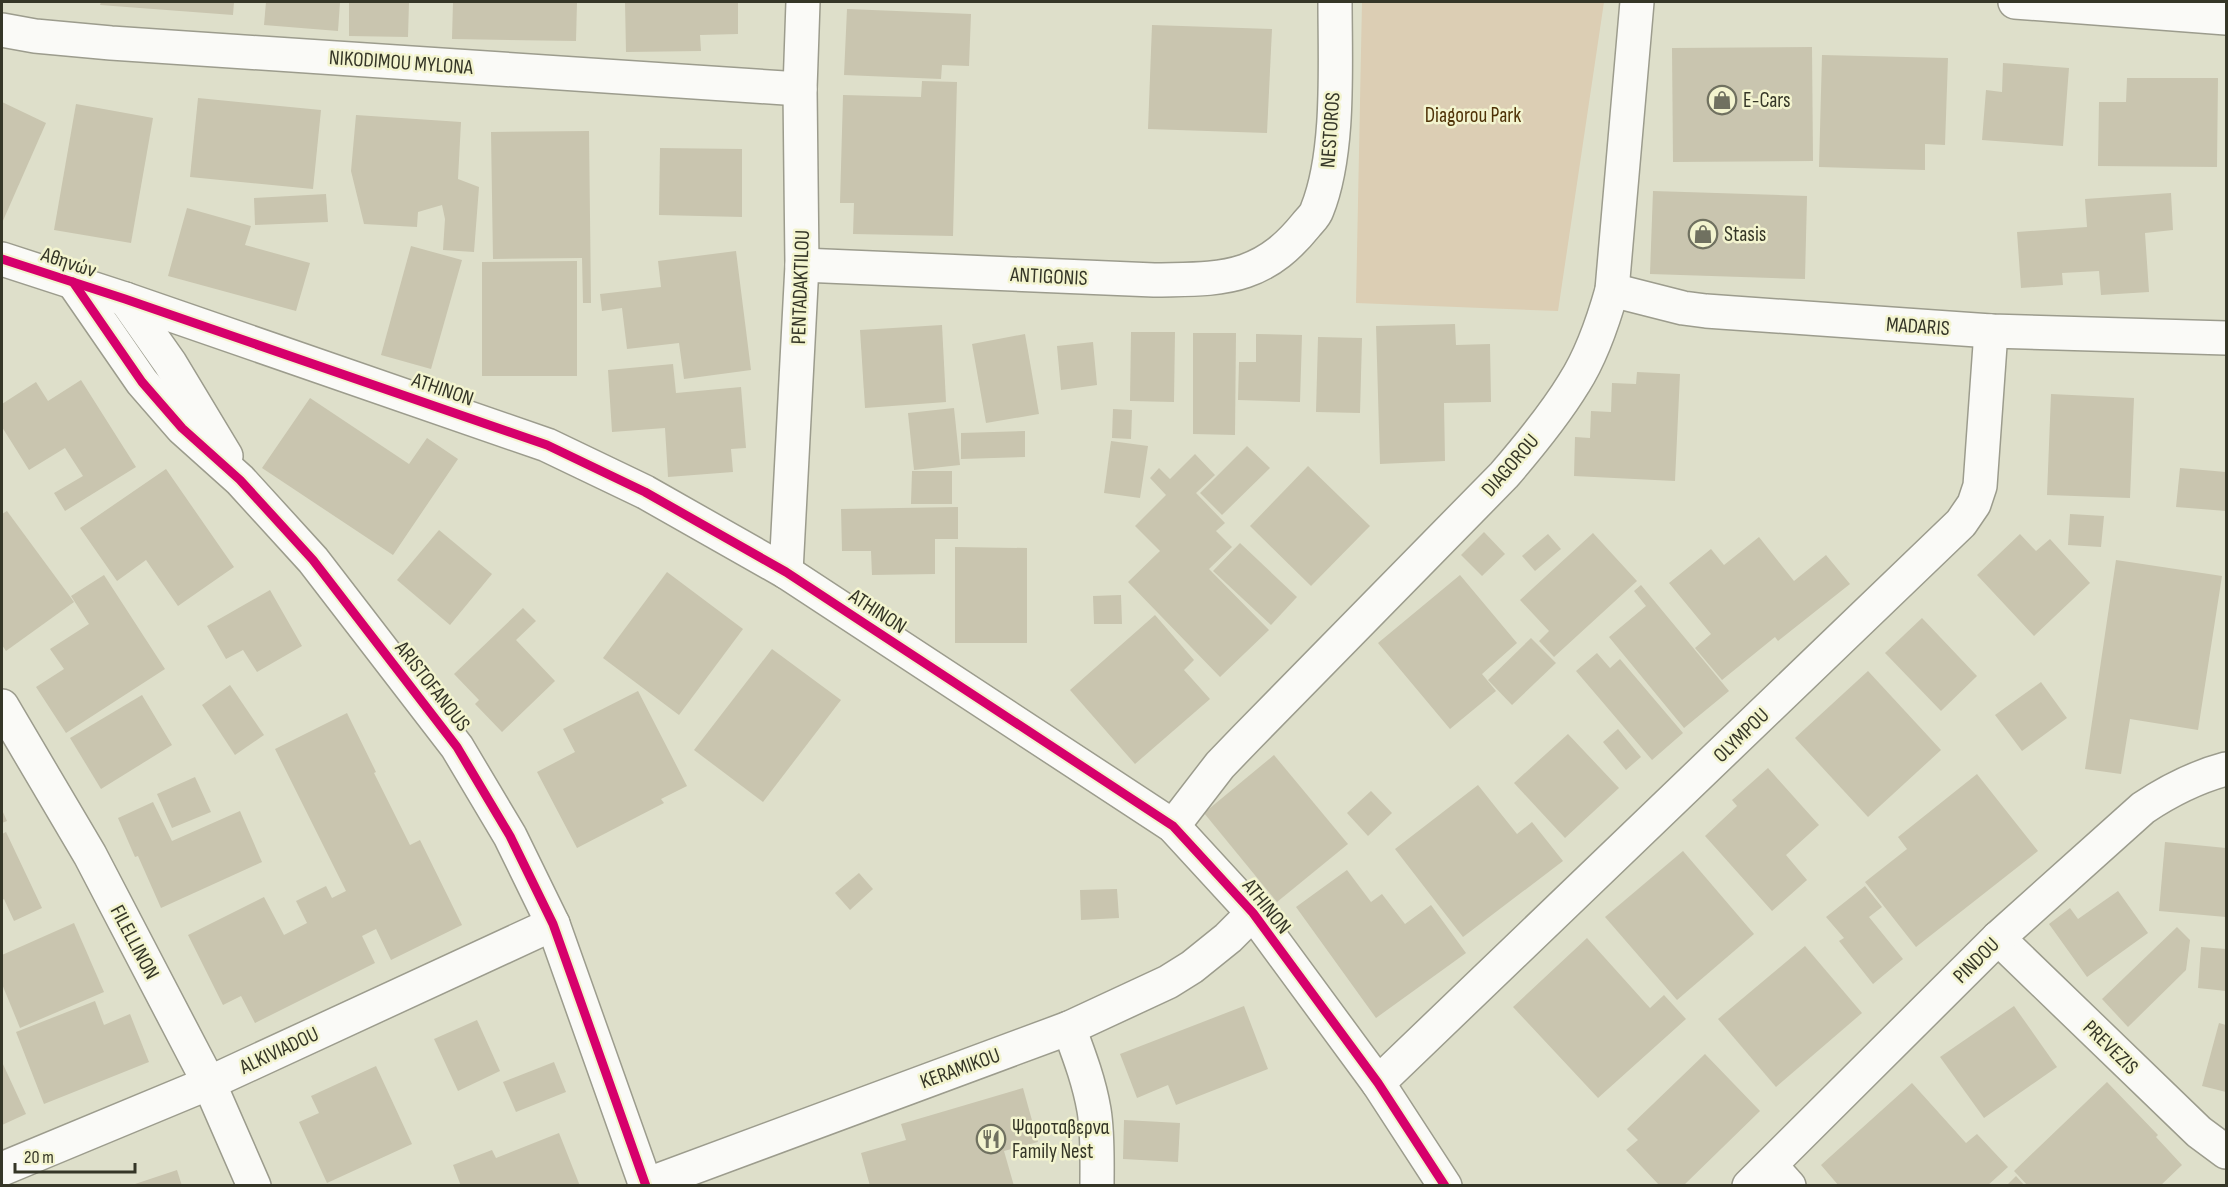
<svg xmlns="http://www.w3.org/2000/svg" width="2228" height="1187" viewBox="0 0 2228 1187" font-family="'Sofia Sans Condensed',sans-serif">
	<rect width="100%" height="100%" fill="#dedfca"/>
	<!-- green -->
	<polygon fill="#dcceb4" points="1362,2 1604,2 1558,311 1356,303"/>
	<!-- building -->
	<g fill="#c9c5af">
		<polygon points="101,2 234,2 233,15 100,5"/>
		<polygon points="266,2 340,2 338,31 264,25"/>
		<polygon points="349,2 409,2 408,37 349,36"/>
		<polygon points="453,2 577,2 576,41 452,39"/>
		<polygon points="625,2 738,2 738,34 700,35 701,51 626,52"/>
		<polygon points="847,9 971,14 969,66 942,65 941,79 844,75"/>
		<polygon points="1152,25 1272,29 1267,133 1148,129"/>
		<polygon points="1812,47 1813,161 1673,162 1672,48"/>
		<polygon points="1822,55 1948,58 1945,145 1925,144 1925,170 1819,167"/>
		<polygon points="2003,63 2069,68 2063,146 1982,140 1986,90 2002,92"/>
		<polygon points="2127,78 2218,78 2217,167 2098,166 2099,102 2126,102"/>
		<polygon points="922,81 957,82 953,236 853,234 854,203 840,203 843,95 921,97"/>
		<polygon points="198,98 321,110 313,189 190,177"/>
		<polygon points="2,102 46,123 2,223"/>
		<polygon points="76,104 153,118 131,243 54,230"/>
		<polygon points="356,115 461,122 458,179 479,187 474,252 443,250 445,219 442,205 418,212 417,227 364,224 351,171"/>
		<polygon points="589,131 591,303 583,303 582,258 493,259 491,132"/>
		<polygon points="660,148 742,149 742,217 659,215"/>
		<polygon points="1653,191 1807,196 1805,279 1650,274"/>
		<polygon points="2171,193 2173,230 2145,233 2149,292 2101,295 2099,271 2062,273 2063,285 2021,288 2017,232 2087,227 2085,199"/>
		<polygon points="326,194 328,222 255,225 254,198"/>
		<polygon points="187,208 251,226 245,245 310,263 296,311 168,276"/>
		<polygon points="411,246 462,260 431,369 381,355"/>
		<polygon points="736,251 751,370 684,379 679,343 627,349 622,308 602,311 600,294 661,287 658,261"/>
		<polygon points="577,261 577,376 482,376 482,262"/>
		<polygon points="1455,324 1456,345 1490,344 1491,402 1444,403 1445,461 1380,464 1376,326"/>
		<polygon points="942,325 946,402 865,408 860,330"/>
		<polygon points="1131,332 1175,332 1174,402 1130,401"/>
		<polygon points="1193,333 1236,333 1235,435 1193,434"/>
		<polygon points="1025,334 1039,414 986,423 972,344"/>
		<polygon points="1256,334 1302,335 1300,402 1238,400 1239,362 1256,362"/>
		<polygon points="1318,337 1362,338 1360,413 1316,412"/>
		<polygon points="1093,342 1097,385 1061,390 1057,346"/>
		<polygon points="673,364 676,393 741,387 746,448 731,449 733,472 668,477 665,428 612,432 608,370"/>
		<polygon points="1637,372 1680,374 1675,481 1574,476 1575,437 1590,438 1591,411 1611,412 1612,383 1636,384"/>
		<polygon points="81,380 136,467 65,511 54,493 83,476 65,448 29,470 2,427 2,404 36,382 48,401"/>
		<polygon points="2051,394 2134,398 2130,498 2047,495"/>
		<polygon points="310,398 409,464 427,438 458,459 393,555 262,468"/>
		<polygon points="954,408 960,465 914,470 908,413"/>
		<polygon points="1113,409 1132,410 1131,439 1112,438"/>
		<polygon points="1025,431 1025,457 961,459 961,433"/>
		<polygon points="1111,441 1148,446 1140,498 1104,493"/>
		<polygon points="1247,446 1270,468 1222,515 1200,493"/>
		<polygon points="1195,454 1215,475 1196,493 1225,523 1216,531 1232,547 1209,569 1269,630 1220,677 1128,582 1160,551 1135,526 1166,495 1150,478 1159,468 1170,479"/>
		<polygon points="1308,466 1370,526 1311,586 1250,526"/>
		<polygon points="2180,468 2226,472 2226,511 2176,507"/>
		<polygon points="166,469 234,567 178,606 146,560 117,581 80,528"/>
		<polygon points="912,471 952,471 952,504 911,504"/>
		<polygon points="958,507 958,539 935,539 935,574 872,575 871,551 842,551 841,509"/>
		<polygon points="7,511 74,602 6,651 2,645 2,514"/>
		<polygon points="2070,514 2104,516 2101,547 2068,545"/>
		<polygon points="439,530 492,574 450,625 397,580"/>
		<polygon points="1484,532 1505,554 1482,576 1461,555"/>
		<polygon points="1593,533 1637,581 1554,657 1539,641 1549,631 1520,600"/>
		<polygon points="1548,534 1561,549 1535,571 1522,556"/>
		<polygon points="2020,534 2036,551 2050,539 2090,583 2034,636 1977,575"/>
		<polygon points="1759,537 1794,581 1826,555 1850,584 1778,641 1775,637 1722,680 1695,648 1711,634 1669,583 1711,549 1724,565"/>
		<polygon points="1240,543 1297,597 1271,625 1213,571"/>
		<polygon points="955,547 1027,548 1027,643 955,643"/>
		<polygon points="2116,560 2222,576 2198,730 2130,719 2121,774 2085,769"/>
		<polygon points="667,572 743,629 679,715 603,658"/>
		<polygon points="104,575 165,669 66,733 36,687 64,669 50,649 89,624 71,596"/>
		<polygon points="1460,575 1517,643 1482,674 1496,691 1450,729 1378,643"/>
		<polygon points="1641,585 1729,691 1684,728 1609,637 1646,606 1634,591"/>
		<polygon points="270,590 302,646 257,672 243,650 226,659 207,626"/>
		<polygon points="1121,595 1122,624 1094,624 1093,596"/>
		<polygon points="523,608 536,621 516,640 555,681 502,732 475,704 479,700 454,674"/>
		<polygon points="1155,615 1194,660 1184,670 1210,699 1135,764 1070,690"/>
		<polygon points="1922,618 1977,676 1941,711 1885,653"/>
		<polygon points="1531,638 1556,663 1512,705 1488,680"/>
		<polygon points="772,649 841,700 763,802 694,750"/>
		<polygon points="1597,653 1610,668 1620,659 1683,733 1652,760 1576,671"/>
		<polygon points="1868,671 1941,750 1868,817 1795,738"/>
		<polygon points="2041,682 2067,718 2022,751 1995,715"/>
		<polygon points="230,685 264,735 235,755 202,705"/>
		<polygon points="638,691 687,786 661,799 664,803 577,848 537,772 575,752 563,729"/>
		<polygon points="142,695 172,745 101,789 70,738"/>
		<polygon points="347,713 376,772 374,773 410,845 420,840 462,925 391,960 376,929 362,936 375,963 255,1023 241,996 223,1005 188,935 264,897 284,935 307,923 296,901 326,886 332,898 346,891 275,749"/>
		<polygon points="1618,729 1641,757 1626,770 1603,742"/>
		<polygon points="1568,734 1619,788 1565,838 1514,783"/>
		<polygon points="1274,755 1348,844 1277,902 1204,813"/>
		<polygon points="1768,768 1819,825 1786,855 1807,880 1772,911 1705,836 1737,806 1732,800"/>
		<polygon points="1977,774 2038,851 1916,947 1865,882 1907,849 1898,837"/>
		<polygon points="195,777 211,812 172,828 157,794"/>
		<polygon points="1478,785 1517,834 1532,822 1563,861 1463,937 1395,849"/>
		<polygon points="1371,791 1392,813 1368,836 1347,813"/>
		<polygon points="153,802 172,841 240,811 262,862 161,908 138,856 135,857 118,818"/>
		<polygon points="2,810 7,821 2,823"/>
		<polygon points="6,832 42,908 14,921 4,899 2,900 2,834"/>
		<polygon points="2165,842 2226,848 2226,917 2159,911"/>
		<polygon points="1683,851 1754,934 1677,1000 1605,917"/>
		<polygon points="1347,870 1371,902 1382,894 1405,924 1431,905 1466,953 1376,1018 1296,907"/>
		<polygon points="859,873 873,889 850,910 835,893"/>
		<polygon points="1865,886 1882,907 1869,917 1903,959 1873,984 1839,941 1844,938 1826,917"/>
		<polygon points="1117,889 1119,918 1081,920 1080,890"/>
		<polygon points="2118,891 2148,933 2087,977 2049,924 2070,908 2078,919"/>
		<polygon points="74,923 104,992 20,1028 2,984 2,955"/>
		<polygon points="2177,927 2190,940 2186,970 2128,1027 2102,999"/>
		<polygon points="1587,938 1650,1008 1664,995 1686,1019 1598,1098 1513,1007"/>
		<polygon points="1805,946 1862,1013 1776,1087 1718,1019"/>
		<polygon points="2201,947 2226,949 2226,991 2198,988"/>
		<polygon points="95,1001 104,1025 130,1014 149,1062 44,1104 16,1032"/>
		<polygon points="1244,1006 1268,1069 1176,1105 1168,1085 1137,1098 1120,1054"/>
		<polygon points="2014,1006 2057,1067 1984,1118 1940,1057"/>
		<polygon points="477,1020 500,1071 458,1091 434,1039"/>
		<polygon points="2219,1023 2226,1025 2226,1092 2202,1086"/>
		<polygon points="1705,1054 1760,1111 1683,1186 1660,1186 1626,1150 1638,1140 1627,1129"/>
		<polygon points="2,1062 26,1114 2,1125"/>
		<polygon points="554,1062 566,1092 516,1112 503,1082"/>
		<polygon points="376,1066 412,1144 327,1183 299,1122 319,1113 311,1096"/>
		<polygon points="2107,1082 2158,1135 2156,1137 2182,1165 2160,1186 2028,1186 2014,1171"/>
		<polygon points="1912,1083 1966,1143 1977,1134 2008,1167 1987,1186 1839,1186 1821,1165"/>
		<polygon points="1023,1088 1038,1142 1004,1151 1014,1186 870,1186 861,1153 906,1140 901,1124"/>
		<polygon points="1124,1120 1180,1123 1178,1162 1123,1159"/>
		<polygon points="559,1133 580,1186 461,1186 453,1165 492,1150 496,1158"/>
		<polygon points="177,1170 182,1186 132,1186 132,1185"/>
		<polygon points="2016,1176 2025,1186 2006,1186"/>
	</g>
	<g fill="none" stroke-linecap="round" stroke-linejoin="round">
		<!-- minor casing -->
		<g stroke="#9c9c8d" stroke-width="36">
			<g id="minor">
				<polyline points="2015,2 2226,18"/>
				<polyline points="2,30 35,36 111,43 800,89"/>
				<path d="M802,265L1154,280C1184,279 1216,281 1245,271C1271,262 1289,246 1306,225C1310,220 1315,216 1317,210C1340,153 1335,64 1335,2"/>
				<polyline points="1612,290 1683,308 1706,311 1991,331 2226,338"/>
				<polyline points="786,572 802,265 800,89 803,2"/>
				<polyline points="2,706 90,855 209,1083 254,1186"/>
				<path d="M1173,826L1220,765L1247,737L1504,475C1529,446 1554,416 1574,383C1592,355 1603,322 1612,290L1637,2"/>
				<polyline points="1998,938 2199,1132 2226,1152"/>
				<path d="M1069,1028C1079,1055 1089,1081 1094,1110C1098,1134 1097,1160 1097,1186"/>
				<polyline points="1378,1083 1961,523 1974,504 1980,486 1991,331"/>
				<polyline points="1771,1166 1789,1186"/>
				<polyline points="2,1169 209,1083 553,924"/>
				<polyline points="646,1185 1069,1028 1168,982 1192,967 1228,938 1253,913"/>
				<path d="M1749,1186L1998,938L2143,808C2170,790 2196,777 2226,769"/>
			</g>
		</g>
		<!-- tertiary casing -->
		<g stroke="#9c9c8d" stroke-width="36">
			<g id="tertiary">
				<polyline points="2,259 125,299 547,445 645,492 786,572 1173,826 1253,913 1378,1083 1445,1186"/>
				<polyline points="73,282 142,382 182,428 240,480 313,560 457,747 510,836 553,924 646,1186"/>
				<polyline points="125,299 170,363 226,456"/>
			</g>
		</g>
		<!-- minor -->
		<use href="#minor" stroke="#fafaf7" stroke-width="33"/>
		<!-- tertiary -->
		<use href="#tertiary" stroke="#fafaf7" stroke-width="33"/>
		<!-- cycleway casing -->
		<g stroke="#f3f4cf" stroke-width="13">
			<g id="cycleway">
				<polyline points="2,259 125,299 547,445 645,492 786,572 1173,826 1253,913 1378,1083 1445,1186"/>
				<polyline points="73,282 142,382 182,428 240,480 313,560 457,747 510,836 553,924 646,1186"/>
			</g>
		</g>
		<!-- cycleway -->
		<use href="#cycleway" stroke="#d6006c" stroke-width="9"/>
	</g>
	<!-- icons -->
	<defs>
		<g id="shop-ring" transform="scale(1.5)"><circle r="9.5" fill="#f3f4cf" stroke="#707160" stroke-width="1.5"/><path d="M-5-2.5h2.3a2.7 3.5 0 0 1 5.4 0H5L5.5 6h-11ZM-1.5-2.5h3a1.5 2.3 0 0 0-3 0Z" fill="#707160"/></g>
		<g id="restaurant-ring" transform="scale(1.5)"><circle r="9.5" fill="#f3f4cf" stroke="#707160" stroke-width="1.5"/><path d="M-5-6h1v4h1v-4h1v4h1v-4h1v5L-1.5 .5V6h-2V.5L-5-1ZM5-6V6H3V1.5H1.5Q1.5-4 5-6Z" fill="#707160"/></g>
	</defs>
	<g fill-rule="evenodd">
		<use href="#shop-ring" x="1722" y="100"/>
		<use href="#shop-ring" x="1703" y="234"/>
		<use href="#restaurant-ring" x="991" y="1139"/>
	</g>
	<g text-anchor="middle" stroke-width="5" stroke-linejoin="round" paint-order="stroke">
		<!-- street labels -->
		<g font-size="21" fill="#353627" stroke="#f3f4cf">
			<text transform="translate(401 62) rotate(4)" y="7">NIKODIMOU MYLONA</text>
			<text transform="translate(1330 130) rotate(-86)" y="7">NESTOROS</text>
			<text transform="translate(69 262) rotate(18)" y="7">Αθηνών</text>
			<text transform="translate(1049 276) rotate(3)" y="7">ANTIGONIS</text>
			<text transform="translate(800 287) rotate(-88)" y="7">PENTADAKTILOU</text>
			<text transform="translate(1918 326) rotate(4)" y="7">MADARIS</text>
			<text transform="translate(443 389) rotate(19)" y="7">ATHINON</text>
			<text transform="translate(1510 465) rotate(-49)" y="7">DIAGOROU</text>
			<text transform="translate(878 611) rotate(33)" y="7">ATHINON</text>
			<text transform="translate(433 686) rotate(52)" y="7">ARISTOFANOUS</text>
			<text transform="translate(1741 735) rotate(-44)" y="7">OLYMPOU</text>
			<text transform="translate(1267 906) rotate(51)" y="7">ATHINON</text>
			<text transform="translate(135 942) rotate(62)" y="7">FILELLINON</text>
			<text transform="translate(1976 960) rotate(-45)" y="7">PINDOU</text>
			<text transform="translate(2111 1047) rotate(44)" y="7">PREVEZIS</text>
			<text transform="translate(279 1050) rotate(-25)" y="7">ALKIVIADOU</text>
			<text transform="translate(960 1068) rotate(-20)" y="7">KERAMIKOU</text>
		</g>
		<!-- poi labels -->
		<g font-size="21" fill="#353627" stroke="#f3f4cf" text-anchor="start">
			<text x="1743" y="107">E-Cars</text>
			<text x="1724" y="241">Stasis</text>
			<text x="1012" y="1134">Ψαροταβερνα<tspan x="1012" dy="24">Family Nest</tspan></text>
		</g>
		<!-- park labels -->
		<g font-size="21" fill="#4e3106" stroke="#f3f4cf">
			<text x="1473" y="122">Diagorou Park</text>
		</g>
	</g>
	<!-- border -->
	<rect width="2228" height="1187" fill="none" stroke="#353627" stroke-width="6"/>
	<!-- scale -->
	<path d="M15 1163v9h120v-9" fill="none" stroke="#353627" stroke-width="3"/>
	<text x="24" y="1163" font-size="18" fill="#353627" stroke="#f3f4cf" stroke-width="4.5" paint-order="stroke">20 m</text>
</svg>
